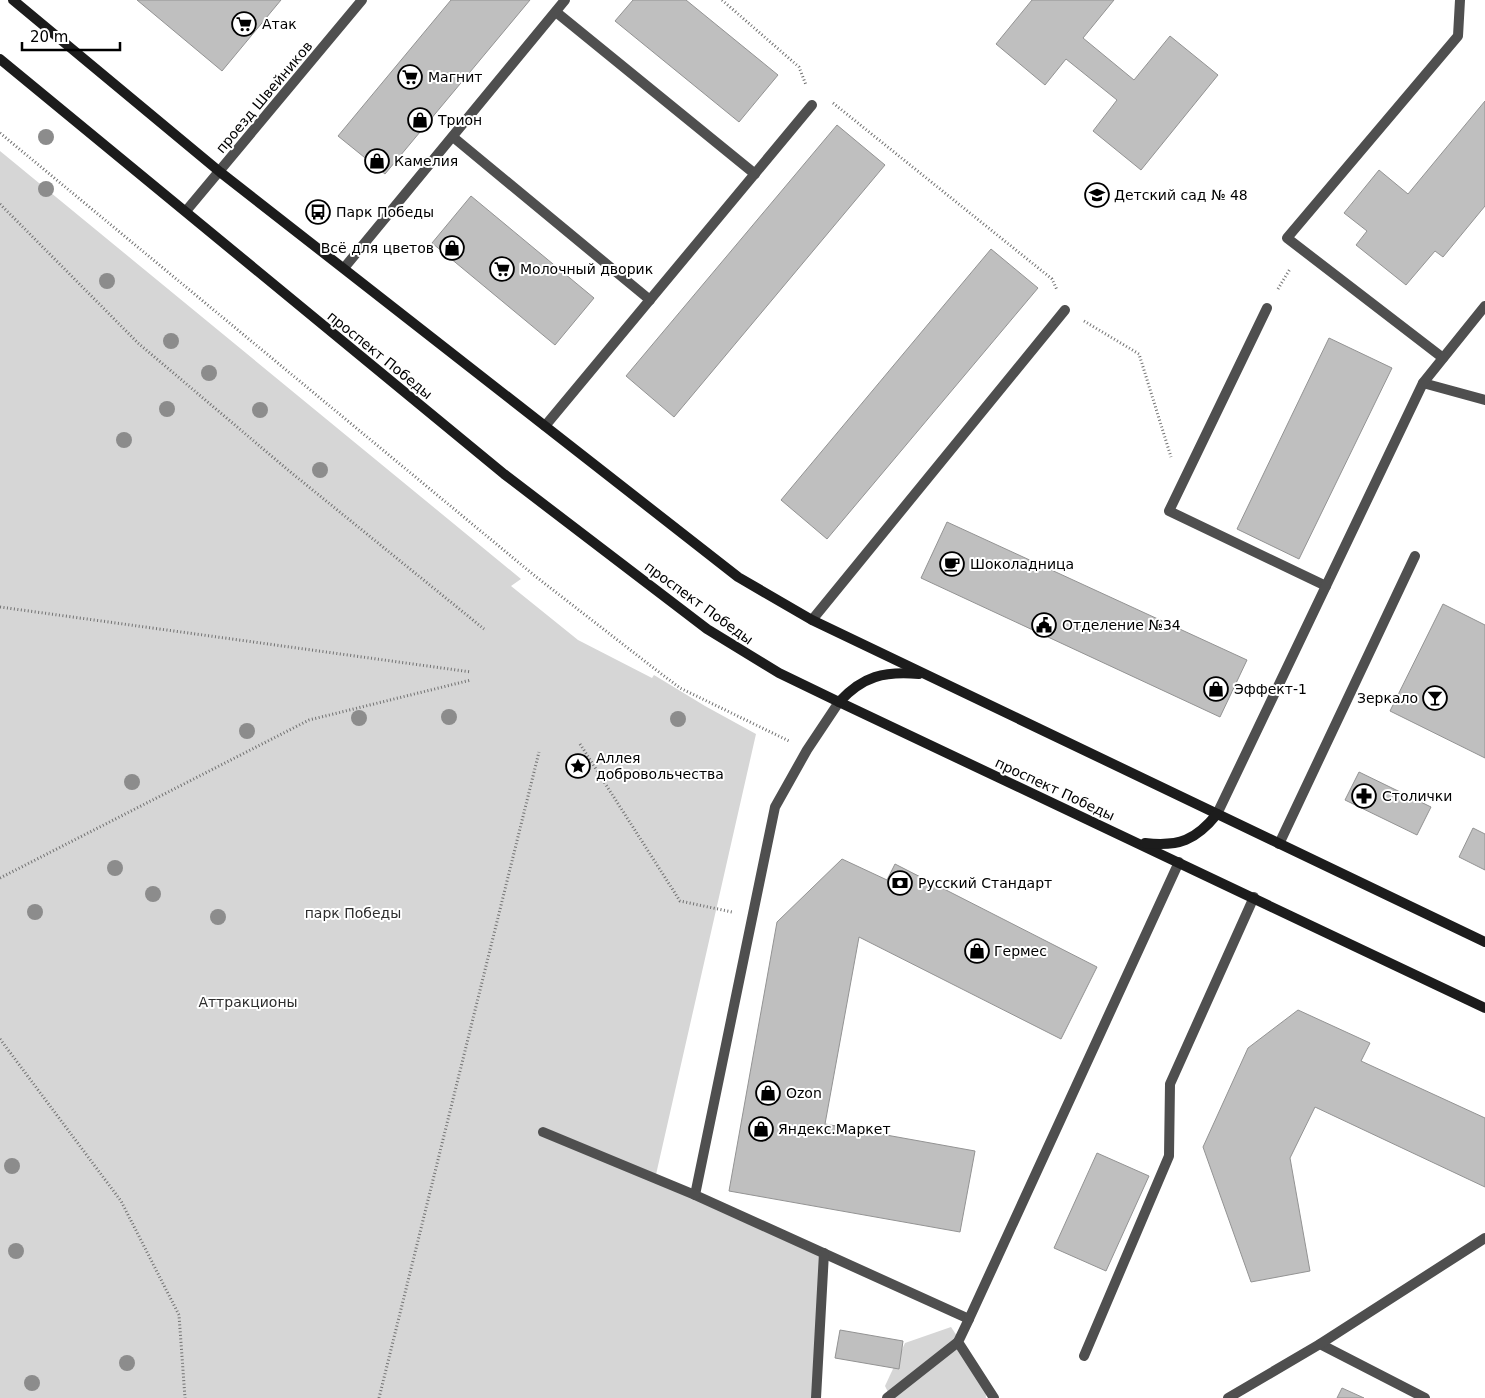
<svg xmlns="http://www.w3.org/2000/svg" width="1485" height="1398" viewBox="0 0 1485 1398" font-family="'DejaVu Sans',sans-serif">
	<rect width="100%" height="100%" fill="#fff"/>
	<!-- green -->
	<g fill="#d6d6d6">
		<polygon points="0,151 521,579 511,586 578,640 652,678 654,675 705,706 756,734 655,1179 823,1253 816,1398 0,1398"/>
		<polygon points="951,1327 985,1378 986,1398 891,1398 885,1386 905,1343"/>
	</g>
	<!-- building -->
	<g fill="#bfbfbf" stroke="#939393">
		<polygon points="137,0 281,0 222,71"/>
		<polygon points="451,0 530,0 385,174 338,136"/>
		<polygon points="633,0 686,0 778,75 739,122 615,21"/>
		<polygon points="1032,0 1114,0 1083,38 1134,80 1170,36 1218,75 1141,170 1093,131 1117,100 1066,59 1045,85 996,44"/>
		<polygon points="1485,101 1485,206 1443,257 1435,251 1406,285 1356,245 1367,231 1344,213 1379,170 1408,194"/>
		<polygon points="837,125 885,165 674,417 626,376"/>
		<polygon points="471,196 594,298 555,345 432,243"/>
		<polygon points="991,249 1038,288 827,539 781,500"/>
		<polygon points="1329,338 1392,368 1299,559 1237,529"/>
		<polygon points="947,522 1247,660 1220,717 921,578"/>
		<polygon points="1443,604 1485,625 1485,758 1390,711"/>
		<polygon points="1359,772 1431,807 1417,835 1345,800"/>
		<polygon points="1473,828 1485,834 1485,870 1459,857"/>
		<polygon points="842,859 887,880 895,864 1097,967 1061,1039 859,937 825,1124 975,1151 960,1232 729,1191 777,922"/>
		<polygon points="1298,1010 1370,1043 1361,1061 1485,1118 1485,1187 1315,1107 1290,1158 1310,1271 1251,1282 1203,1147 1248,1048"/>
		<polygon points="1097,1153 1149,1176 1106,1271 1054,1248"/>
		<polygon points="840,1330 903,1341 899,1369 835,1358"/>
		<polygon points="1342,1388 1364,1398 1337,1398"/>
	</g>
	<g fill="none" stroke-linecap="round" stroke-linejoin="round">
		<!-- path -->
		<g stroke="#717171" stroke-width="3" stroke-dasharray="1 2.5" stroke-linecap="butt">
			<polyline points="722,0 799,67 806,85"/>
			<polyline points="833,103 1052,279 1057,290"/>
			<polyline points="0,133 535,576 651,666 680,688 789,741"/>
			<polyline points="0,204 138,343 288,470 484,629"/>
			<polyline points="1278,289 1290,269"/>
			<polyline points="1084,321 1139,354 1171,457"/>
			<polyline points="0,607 471,672"/>
			<polyline points="580,744 680,901 732,912"/>
			<polyline points="0,878 309,720 471,680"/>
			<polyline points="0,1039 121,1201 179,1315 185,1398"/>
			<polyline points="379,1398 539,752"/>
		</g>
		<!-- lane -->
		<g stroke="#4f4f4f" stroke-width="10">
			<polyline points="556,12 755,174"/>
			<polyline points="453,137 650,300"/>
			<polyline points="344,268 565,0"/>
			<polyline points="1267,308 1169,511 1326,586"/>
			<polyline points="1443,358 1287,238 1458,36 1460,0"/>
			<polyline points="1423,383 1485,400"/>
			<polyline points="545,426 812,105"/>
			<polyline points="812,620 1065,310"/>
			<polyline points="839,702 807,750 775,807 695,1195 969,1319 958,1342 994,1398"/>
			<polyline points="1217,814 1423,383 1485,306"/>
			<polyline points="1279,844 1415,556"/>
			<polyline points="543,1132 695,1195"/>
			<polyline points="969,1319 1179,862"/>
			<polyline points="1320,1344 1425,1398"/>
			<polyline points="1084,1356 1169,1156 1170,1084 1254,897"/>
			<polyline points="816,1398 824,1253"/>
			<polyline points="887,1398 958,1342"/>
		</g>
		<!-- street -->
		<g stroke="#4f4f4f" stroke-width="10">
			<polyline points="186,211 362,0"/>
			<polyline points="1228,1398 1320,1344 1485,1238"/>
		</g>
		<!-- secondary -->
		<g stroke="#1c1c1c" stroke-width="10">
			<polyline points="13,0 220,172 738,577 812,620 1485,942"/>
			<polyline points="0,59 504,474 707,629 779,673 839,702 1485,1008"/>
			<path d="M839,702C863,676 884,671 919,674"/>
			<path d="M1145,843C1179,847 1196,840 1217,814"/>
		</g>
	</g>
	<!-- trees -->
	<g fill="#8c8c8c">
		<circle cx="46" cy="137" r="8"/>
		<circle cx="46" cy="189" r="8"/>
		<circle cx="107" cy="281" r="8"/>
		<circle cx="171" cy="341" r="8"/>
		<circle cx="209" cy="373" r="8"/>
		<circle cx="167" cy="409" r="8"/>
		<circle cx="260" cy="410" r="8"/>
		<circle cx="124" cy="440" r="8"/>
		<circle cx="320" cy="470" r="8"/>
		<circle cx="449" cy="717" r="8"/>
		<circle cx="359" cy="718" r="8"/>
		<circle cx="678" cy="719" r="8"/>
		<circle cx="247" cy="731" r="8"/>
		<circle cx="132" cy="782" r="8"/>
		<circle cx="115" cy="868" r="8"/>
		<circle cx="153" cy="894" r="8"/>
		<circle cx="35" cy="912" r="8"/>
		<circle cx="218" cy="917" r="8"/>
		<circle cx="12" cy="1166" r="8"/>
		<circle cx="16" cy="1251" r="8"/>
		<circle cx="127" cy="1363" r="8"/>
		<circle cx="32" cy="1383" r="8"/>
	</g>
	<!-- icons -->
	<defs>
		<g id="supermarket-ring" transform="scale(1.25)"><circle r="9.5" fill="#fff" stroke="#000" stroke-width="1.5"/><path d="M-6-5.5h2.5l.6 2H6L4.5 2H-2.5L-4.4-4H-6ZM-1.5 3.2a1.3 1.3 0 1 0 .1 0ZM3 3.2a1.3 1.3 0 1 0 .1 0Z" fill="#000"/></g>
		<g id="shop-ring" transform="scale(1.25)"><circle r="9.5" fill="#fff" stroke="#000" stroke-width="1.5"/><path d="M-5-2.5h2.3a2.7 3.5 0 0 1 5.4 0H5L5.5 6h-11ZM-1.5-2.5h3a1.5 2.3 0 0 0-3 0Z" fill="#000"/></g>
		<g id="school-ring" transform="scale(1.25)"><circle r="9.5" fill="#fff" stroke="#000" stroke-width="1.5"/><path d="M0-5L7-2L0 1L-7-2ZM-4 1L0 2.5L4 1V4Q0 6-4 4Z" fill="#000"/></g>
		<g id="bus-ring" transform="scale(1.25)"><circle r="9.5" fill="#fff" stroke="#000" stroke-width="1.5"/><path d="M-5-6H5V4H4V6H2V4H-2V6H-4V4H-5ZM-3.5-4V0h7V-4ZM-3.5 1.2v1.5H-2V1.2ZM2 1.2v1.5H3.5V1.2Z" fill="#000"/></g>
		<g id="cafe-ring" transform="scale(1.25)"><circle r="9.5" fill="#fff" stroke="#000" stroke-width="1.5"/><path d="M-5.5-4.5H6V0H3Q3 3.5 0 3.5H-2.5Q-5.5 3.5-5.5 0ZM3-3.2v2h1.7v-2ZM-6 4.5H4V6H-6Z" fill="#000"/></g>
		<g id="civic-ring" transform="scale(1.25)"><circle r="9.5" fill="#fff" stroke="#000" stroke-width="1.5"/><path d="M-.6-6.5H3V-4.5H.6V-3L4-1V1h2V6H-6V1h2V-1L-.6-3ZM-1.2 2.5V6h2.4V2.5Z" fill="#000"/></g>
		<g id="bar-ring" transform="scale(1.25)"><circle r="9.5" fill="#fff" stroke="#000" stroke-width="1.5"/><path d="M-6-5H6L.8 .8V4.5H3.5V6h-7V4.5H-.8V.8Z" fill="#000"/></g>
		<g id="sight-ring" transform="scale(1.25)"><circle r="9.5" fill="#fff" stroke="#000" stroke-width="1.5"/><path d="M0-6L1.8-2.2L6-1.7L2.9 1.2L3.7 5.4L0 3.3L-3.7 5.4L-2.9 1.2L-6-1.7L-1.8-2.2Z" fill="#000"/></g>
		<g id="pharmacy-ring" transform="scale(1.25)"><circle r="9.5" fill="#fff" stroke="#000" stroke-width="1.5"/><path d="M-2-6h4v4h4v4h-4v4h-4v-4h-4v-4h4Z" fill="#000"/></g>
		<g id="bank-ring" transform="scale(1.25)"><circle r="9.5" fill="#fff" stroke="#000" stroke-width="1.5"/><path d="M-6-4H6V4H-6ZM0-2.3a2.3 2.3 0 1 0 0 4.6a2.3 2.3 0 1 0 0-4.6Z" fill="#000"/></g>
	</defs>
	<g fill-rule="evenodd">
		<use href="#supermarket-ring" x="244" y="24"/>
		<use href="#supermarket-ring" x="410" y="77"/>
		<use href="#shop-ring" x="420" y="120"/>
		<use href="#shop-ring" x="377" y="161"/>
		<use href="#school-ring" x="1097" y="195"/>
		<use href="#bus-ring" x="318" y="212"/>
		<use href="#shop-ring" x="452" y="248"/>
		<use href="#supermarket-ring" x="502" y="269"/>
		<use href="#cafe-ring" x="952" y="564"/>
		<use href="#civic-ring" x="1044" y="625"/>
		<use href="#shop-ring" x="1216" y="689"/>
		<use href="#bar-ring" x="1435" y="698"/>
		<use href="#sight-ring" x="578" y="766"/>
		<use href="#pharmacy-ring" x="1364" y="796"/>
		<use href="#bank-ring" x="900" y="883"/>
		<use href="#shop-ring" x="977" y="951"/>
		<use href="#shop-ring" x="768" y="1093"/>
		<use href="#shop-ring" x="761" y="1129"/>
	</g>
	<g text-anchor="middle" stroke-width="4" stroke-linejoin="round" paint-order="stroke">
		<!-- poi labels -->
		<g font-size="14" fill="#000" stroke="#fff" text-anchor="start">
			<text x="262" y="29">Атак</text>
			<text x="428" y="82">Магнит</text>
			<text x="438" y="125">Трион</text>
			<text x="394" y="166">Камелия</text>
			<text x="1114" y="200">Детский сад № 48</text>
			<text x="336" y="217">Парк Победы</text>
			<text x="434" y="253" text-anchor="end">Всё для цветов</text>
			<text x="520" y="274">Молочный дворик</text>
			<text x="970" y="569">Шоколадница</text>
			<text x="1062" y="630">Отделение №34</text>
			<text x="1234" y="694">Эффект-1</text>
			<text x="1418" y="703" text-anchor="end">Зеркало</text>
			<text x="596" y="763">Аллея<tspan x="596" dy="16">добровольчества</tspan></text>
			<text x="1382" y="801">Столички</text>
			<text x="918" y="888">Русский Стандарт</text>
			<text x="994" y="956">Гермес</text>
			<text x="786" y="1098">Ozon</text>
			<text x="778" y="1134">Яндекс.Маркет</text>
		</g>
		<!-- street labels -->
		<g font-size="14" fill="#000" stroke="#fff">
			<text transform="translate(264 97) rotate(-50)" y="5">проезд Швейников</text>
			<text transform="translate(380 355) rotate(39)" y="5">проспект Победы</text>
			<text transform="translate(699 603) rotate(36)" y="5">проспект Победы</text>
			<text transform="translate(1055 789) rotate(25)" y="5">проспект Победы</text>
		</g>
		<!-- park labels -->
		<g font-size="14" fill="#2d2d2d" stroke="#fff">
			<text x="353" y="918">парк Победы</text>
			<text x="248" y="1007">Аттракционы</text>
		</g>
	</g>
	<!-- scale -->
	<path d="M22 42v8h98v-8" fill="none" stroke="#000000" stroke-width="2.5"/>
	<text x="30" y="42" font-size="15" fill="#000000" stroke="#ffffff" stroke-width="4" paint-order="stroke">20 m</text>
</svg>
